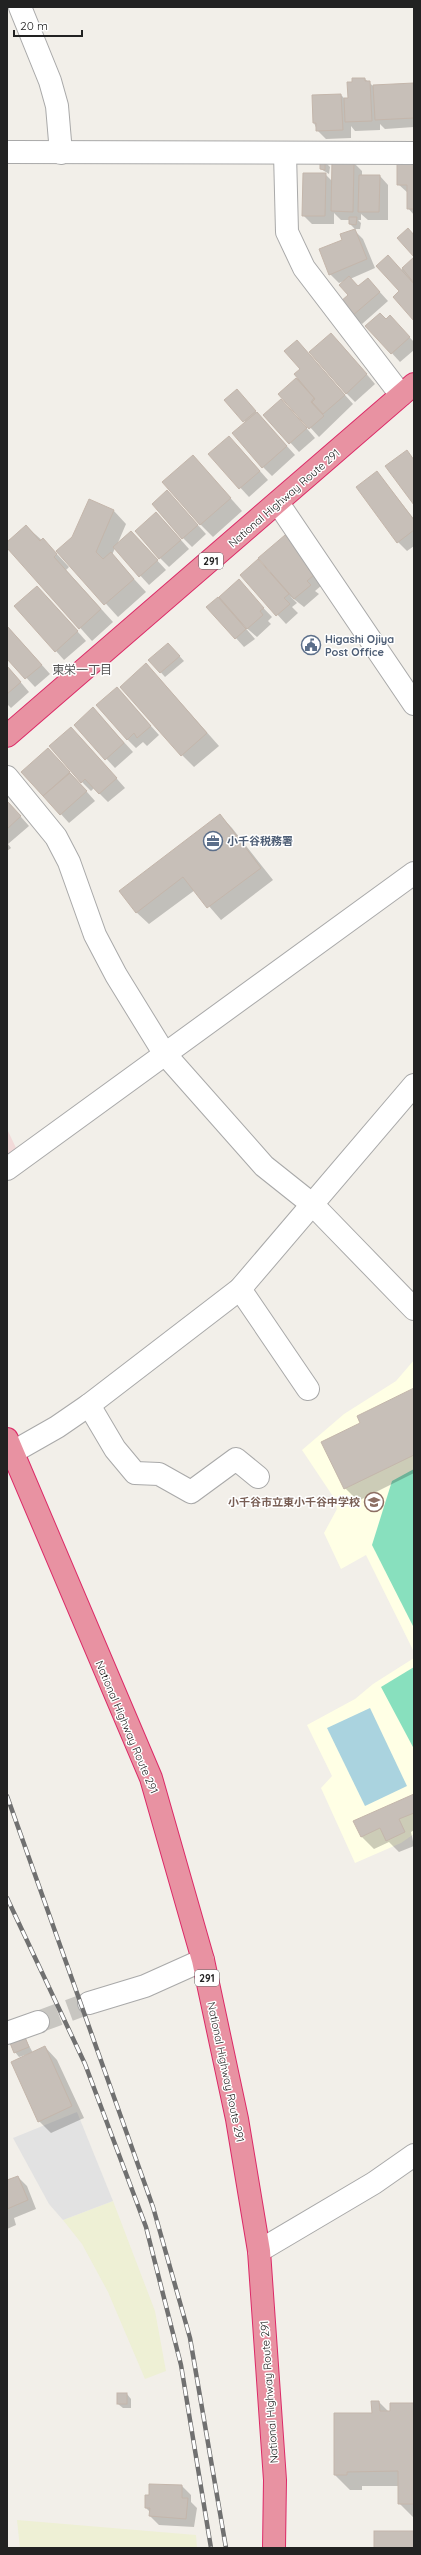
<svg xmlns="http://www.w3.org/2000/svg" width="421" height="2555" viewBox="0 0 421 2555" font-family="Quicksand,'Noto Sans JP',sans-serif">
	<rect width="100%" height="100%" fill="#f2efe9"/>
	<!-- commercial -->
	<polygon fill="#f2dad9" points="7,1129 17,1150 7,1157"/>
	<!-- education -->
	<g fill="#ffffe5">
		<polygon points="414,1360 414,1652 366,1555 341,1569 324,1533 337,1509 332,1495 302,1450 344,1414 396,1381"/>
		<polygon points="414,1658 414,1834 401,1843 355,1863 321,1788 332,1776 307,1725 355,1699 373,1684"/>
	</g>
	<!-- farmland -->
	<g fill="#eef0d5">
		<polygon points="113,2201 155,2311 166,2371 145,2379 108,2292 82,2244 63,2220"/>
		<polygon points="17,2520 196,2535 197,2548 20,2548"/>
	</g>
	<!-- pitch -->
	<g fill="#88e0be">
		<polygon points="414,1469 414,1628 372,1545 392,1481"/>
		<polygon points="414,1667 414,1749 381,1687"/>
	</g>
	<!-- parking -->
	<polygon fill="#e2e2e2" points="77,2112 113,2201 63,2220 49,2204 13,2138"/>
	<!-- water -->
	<polygon fill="#aad3df" points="370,1708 407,1786 365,1806 327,1728"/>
	<!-- shadow -->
	<g fill="#0003">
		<polygon points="365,79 373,86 414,84 414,127 385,129 380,124 380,130 355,131 351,126 351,138 326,139 317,130 314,123 341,95 345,99 349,99"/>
		<polygon points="325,162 330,167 329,174 321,169"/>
		<polygon points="353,162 362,171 362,176 380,176 388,185 388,220 368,220 361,214 361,220 358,220 361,223 360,229 355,229 350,224 350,220 341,220 334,213 334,224 312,224 303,215 325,174 333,182"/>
		<polygon points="414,164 414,215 408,208 408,193 398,184"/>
		<polygon points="354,230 363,239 375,268 350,279 358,287 368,279 388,301 362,324 353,316 344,281 339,283 330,274 344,240"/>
		<polygon points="388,256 401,270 414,259 414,319 400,291"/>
		<polygon points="367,326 399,326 414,342 414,350 400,362"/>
		<polygon points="340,343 375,384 355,402 346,393"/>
		<polygon points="305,350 353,404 319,437 280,394 298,378"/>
		<polygon points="241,395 295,455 272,476 263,467 246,423 226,400"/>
		<polygon points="290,409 315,438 299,452 265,415"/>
		<polygon points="238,446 268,480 249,497 209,454"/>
		<polygon points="193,456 242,511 213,537 200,524"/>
		<polygon points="377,472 414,519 414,546 407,551 398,542"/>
		<polygon points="90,501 114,511 126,524 117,545 131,532 166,570 149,585 115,548 112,555 146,592 118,617 58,551 73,538"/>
		<polygon points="176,501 206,534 192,547 183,538"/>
		<polygon points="165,522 189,549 169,567 160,558"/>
		<polygon points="26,526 55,552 69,567 66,570 113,622 92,641 7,546 7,543"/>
		<polygon points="285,536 322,585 315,591 319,594 304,607 290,596 297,603 292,607 298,613 286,624 242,576 258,561 270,573"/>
		<polygon points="238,581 272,617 268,621 271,624 257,637 242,624 255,639 244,647 208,607"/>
		<polygon points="46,596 86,641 64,660 56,651"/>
		<polygon points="7,626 50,674 35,687 7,657"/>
		<polygon points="172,648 184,661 165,677 150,660"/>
		<polygon points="7,666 29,692 11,708 7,704"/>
		<polygon points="158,677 219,746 194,767 182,755"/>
		<polygon points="125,697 159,735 147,746 143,742 136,748 127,739"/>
		<polygon points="102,718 133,752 115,768 75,725"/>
		<polygon points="80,737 125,788 108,802 94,788 91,791 82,782"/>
		<polygon points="57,758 95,801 69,823 23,772"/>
		<polygon points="7,801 29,826 8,844 11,848 7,851"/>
		<polygon points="220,815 232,828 273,880 221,920 195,890 149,924 136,912"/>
		<polygon points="414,1389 414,1473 358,1501 345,1488 361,1423"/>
		<polygon points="414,1795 414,1830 411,1832 414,1846 399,1852 389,1842 374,1849 361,1836"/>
		<polygon points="25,2038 33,2053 45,2047 57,2060 84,2118 51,2133 39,2121 32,2053 19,2057 15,2052"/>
		<polygon points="18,2177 27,2186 36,2209 14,2218 16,2225 7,2229 7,2181"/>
		<polygon points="127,2394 131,2399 131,2408 123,2408 118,2404"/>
		<polygon points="379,2402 389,2412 414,2404 414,2518 399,2503 399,2486 362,2486 362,2490 350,2490 335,2475"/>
		<polygon points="182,2486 191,2495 191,2502 197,2508 194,2527 159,2525 150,2516 150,2512 146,2508"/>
	</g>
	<!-- building -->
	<g fill="#c7bfb8" stroke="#c4b6ab">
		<polygon points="352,78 365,78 365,81 370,81 372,121 345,122 344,98 348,98 347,82 352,82"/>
		<polygon points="414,83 414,118 375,120 373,85"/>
		<polygon points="341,94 343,130 316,131 316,123 313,123 312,95"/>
		<polygon points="332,160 354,161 353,212 331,211"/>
		<polygon points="320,161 325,161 325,170 320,169"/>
		<polygon points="397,162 414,163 414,209 407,209 407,185 397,185"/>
		<polygon points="303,173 326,173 325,216 302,216"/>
		<polygon points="359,175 380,175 379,212 358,212"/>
		<polygon points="349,217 357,217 356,225 349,224"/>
		<polygon points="408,228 414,235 414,257 397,238"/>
		<polygon points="355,229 367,259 329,275 319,249 342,240 340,234"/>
		<polygon points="388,255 414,284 414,321 393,297 399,291 376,266"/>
		<polygon points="414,257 414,283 402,268"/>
		<polygon points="349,276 358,286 368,278 380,292 352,316 340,302 348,295 339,285"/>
		<polygon points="380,313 386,319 390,315 410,337 391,354 365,326"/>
		<polygon points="331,333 367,374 346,394 309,352"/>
		<polygon points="297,340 345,395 323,414 312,402 315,399 294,374 300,369 284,351"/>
		<polygon points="296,378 314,398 311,402 324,416 309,429 278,394"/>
		<polygon points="237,389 256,411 243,422 224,400"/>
		<polygon points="281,399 307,428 289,444 263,415"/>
		<polygon points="257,412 287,446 262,468 232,433"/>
		<polygon points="229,436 260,471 239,489 208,454"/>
		<polygon points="407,450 414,460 414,505 385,466"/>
		<polygon points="193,455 231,498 200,525 162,482"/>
		<polygon points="377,471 414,520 414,530 397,543 356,487"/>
		<polygon points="167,490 198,525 182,539 152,504"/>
		<polygon points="89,499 114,510 96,552 103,559 111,552 134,579 104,605 56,551 72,537"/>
		<polygon points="156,512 181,540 159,559 135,531"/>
		<polygon points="26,525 40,541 43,538 57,554 54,557 101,609 79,629 7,548 7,542"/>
		<polygon points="131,531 158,560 139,577 113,547"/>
		<polygon points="285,535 312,565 308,569 314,575 307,581 311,585 294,599 258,558"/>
		<polygon points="258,559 289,594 284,598 290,604 276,616 240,575"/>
		<polygon points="239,579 264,608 260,611 263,615 247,629 219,597"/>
		<polygon points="37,586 78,631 55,652 14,606"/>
		<polygon points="218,597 246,629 235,639 206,607"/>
		<polygon points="7,626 42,665 25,679 7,659"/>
		<polygon points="168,643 180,656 160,673 148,660"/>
		<polygon points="146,663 207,733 181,756 120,687"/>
		<polygon points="7,666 21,682 7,694"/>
		<polygon points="117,687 151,726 137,738 134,733 127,740 96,705"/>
		<polygon points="93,707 124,743 105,760 74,725"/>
		<polygon points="71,727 117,778 99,794 85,779 81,783 49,746"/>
		<polygon points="48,748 70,772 43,796 21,772"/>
		<polygon points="70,773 87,791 60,815 43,796"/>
		<polygon points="7,801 21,816 7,829"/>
		<polygon points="220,814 261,868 207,908 183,877 136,913 119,891"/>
		<polygon points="414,1388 414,1455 344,1489 321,1442 360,1423 357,1416"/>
		<polygon points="414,1794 414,1813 399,1819 405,1832 386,1841 380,1828 361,1837 353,1821"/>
		<polygon points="25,2037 29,2047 14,2053 10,2043"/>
		<polygon points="45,2046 72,2106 38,2122 11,2062"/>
		<polygon points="18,2176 28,2200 7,2209 7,2180"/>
		<rect x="117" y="2393" width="10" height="11"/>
		<polygon points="371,2401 379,2401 380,2411 390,2411 390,2403 414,2403 414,2504 398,2504 398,2471 347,2472 347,2475 334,2475 334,2413 372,2413"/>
		<polygon points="149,2484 182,2485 182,2498 188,2498 186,2519 149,2516 150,2508 145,2508 145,2495 149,2495"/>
		<rect x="374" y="2531" width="40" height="17"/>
	</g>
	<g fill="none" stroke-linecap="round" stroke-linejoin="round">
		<!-- minor-tunnel -->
		<polyline stroke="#c8c6c1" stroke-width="22" stroke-dasharray="22 11" stroke-linecap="butt" points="38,2022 89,2003"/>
		<!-- minor casing -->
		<g stroke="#a9a9a9" stroke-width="24">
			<g id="minor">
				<polyline points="20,7 50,81 57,106 61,153"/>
				<polyline points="7,152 414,153"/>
				<polyline points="285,153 287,232 304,268 401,395"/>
				<polyline points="278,503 414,704"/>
				<polyline points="7,777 56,837 69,862 95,935 116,975 164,1053 264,1166 313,1205 414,1309"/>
				<polyline points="7,1169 414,873"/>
				<polyline points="240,1289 308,1389"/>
				<polyline points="89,1405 115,1449 135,1473 159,1474 191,1492 236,1459 258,1477"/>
				<polyline points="13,1452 57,1427 89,1405 240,1289 414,1085"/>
				<polyline points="89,2003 145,1986 203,1960"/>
				<polyline points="7,2033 38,2022"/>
				<polyline points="259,2251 374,2183 414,2155"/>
			</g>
		</g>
		<!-- highway casing -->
		<g stroke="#dc2a67" stroke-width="24">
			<g id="highway">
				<polyline points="7,736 414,384"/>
				<polyline points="7,1439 151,1778 203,1960 237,2119 259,2251 275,2480 274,2548"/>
			</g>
		</g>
		<!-- minor -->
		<use href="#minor" stroke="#fff" stroke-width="22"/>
		<!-- highway -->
		<use href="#highway" stroke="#e892a2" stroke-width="22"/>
		<!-- rail casing -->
		<g stroke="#707070" stroke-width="4.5">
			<g id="rail">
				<polyline points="7,1796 153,2207 190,2338 226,2548"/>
				<polyline points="7,1898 85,2064 146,2227 181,2365 211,2548"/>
			</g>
		</g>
		<!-- rail -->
		<use href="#rail" stroke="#fff" stroke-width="3" stroke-dasharray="9" stroke-linecap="butt"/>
	</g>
	<!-- icons -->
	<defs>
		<g id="civic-ring" transform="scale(1)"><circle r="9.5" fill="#fff" stroke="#5c6f8a" stroke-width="1.5"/><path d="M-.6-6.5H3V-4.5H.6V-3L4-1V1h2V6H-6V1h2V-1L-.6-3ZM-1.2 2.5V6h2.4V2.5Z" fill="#5c6f8a"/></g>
		<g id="office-ring" transform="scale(1)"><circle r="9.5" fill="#fff" stroke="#5c6f8a" stroke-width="1.5"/><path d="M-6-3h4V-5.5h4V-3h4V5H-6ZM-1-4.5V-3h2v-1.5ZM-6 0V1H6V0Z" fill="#5c6f8a"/></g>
		<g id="school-ring" transform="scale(1)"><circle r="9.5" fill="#fff" stroke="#8d6e63" stroke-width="1.5"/><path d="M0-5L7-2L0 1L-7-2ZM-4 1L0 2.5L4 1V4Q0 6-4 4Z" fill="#8d6e63"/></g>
	</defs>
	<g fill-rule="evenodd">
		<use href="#civic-ring" x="311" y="645"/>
		<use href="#office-ring" x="213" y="841"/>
		<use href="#school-ring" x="374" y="1502"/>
	</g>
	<g text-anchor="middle" stroke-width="3" stroke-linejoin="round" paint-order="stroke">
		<!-- shield labels -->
		<g fill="#fff" stroke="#646464" stroke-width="1">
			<rect x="199" y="553" width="24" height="16" rx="3"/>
			<rect x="195" y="1970" width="24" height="16" rx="3"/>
		</g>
		<g font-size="10" font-weight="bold" fill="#222">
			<text x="211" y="565">291</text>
			<text x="207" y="1982">291</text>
		</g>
		<!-- street labels -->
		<g font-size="11" fill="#222" stroke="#fff">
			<text transform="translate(284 498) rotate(-41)" y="4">National Highway Route 291</text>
			<text transform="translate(127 1727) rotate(67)" y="4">National Highway Route 291</text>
			<text transform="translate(226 2072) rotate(78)" y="4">National Highway Route 291</text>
			<text transform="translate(269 2392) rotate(-94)" y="4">National Highway Route 291</text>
		</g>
		<!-- service labels -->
		<g font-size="11" font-weight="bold" fill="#4e5e75" stroke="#fff" text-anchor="start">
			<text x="325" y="643">Higashi Ojiya<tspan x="325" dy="13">Post Office</tspan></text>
			<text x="227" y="845">小千谷税務署</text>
		</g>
		<!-- education labels -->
		<g font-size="11" font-weight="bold" fill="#785e54" stroke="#fff" text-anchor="end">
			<text x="360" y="1506">小千谷市立東小千谷中学校</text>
		</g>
		<!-- neighbourhood labels -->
		<g font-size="12" fill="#555" stroke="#fff">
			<text x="82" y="674">東栄一丁目</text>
		</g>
	</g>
	<!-- border -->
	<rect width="421" height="2555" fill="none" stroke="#222222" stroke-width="16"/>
	<!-- scale -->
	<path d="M14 30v6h68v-6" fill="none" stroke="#222222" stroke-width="2"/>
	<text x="20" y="30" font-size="12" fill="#222222" stroke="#ffffff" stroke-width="3" paint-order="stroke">20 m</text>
</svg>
